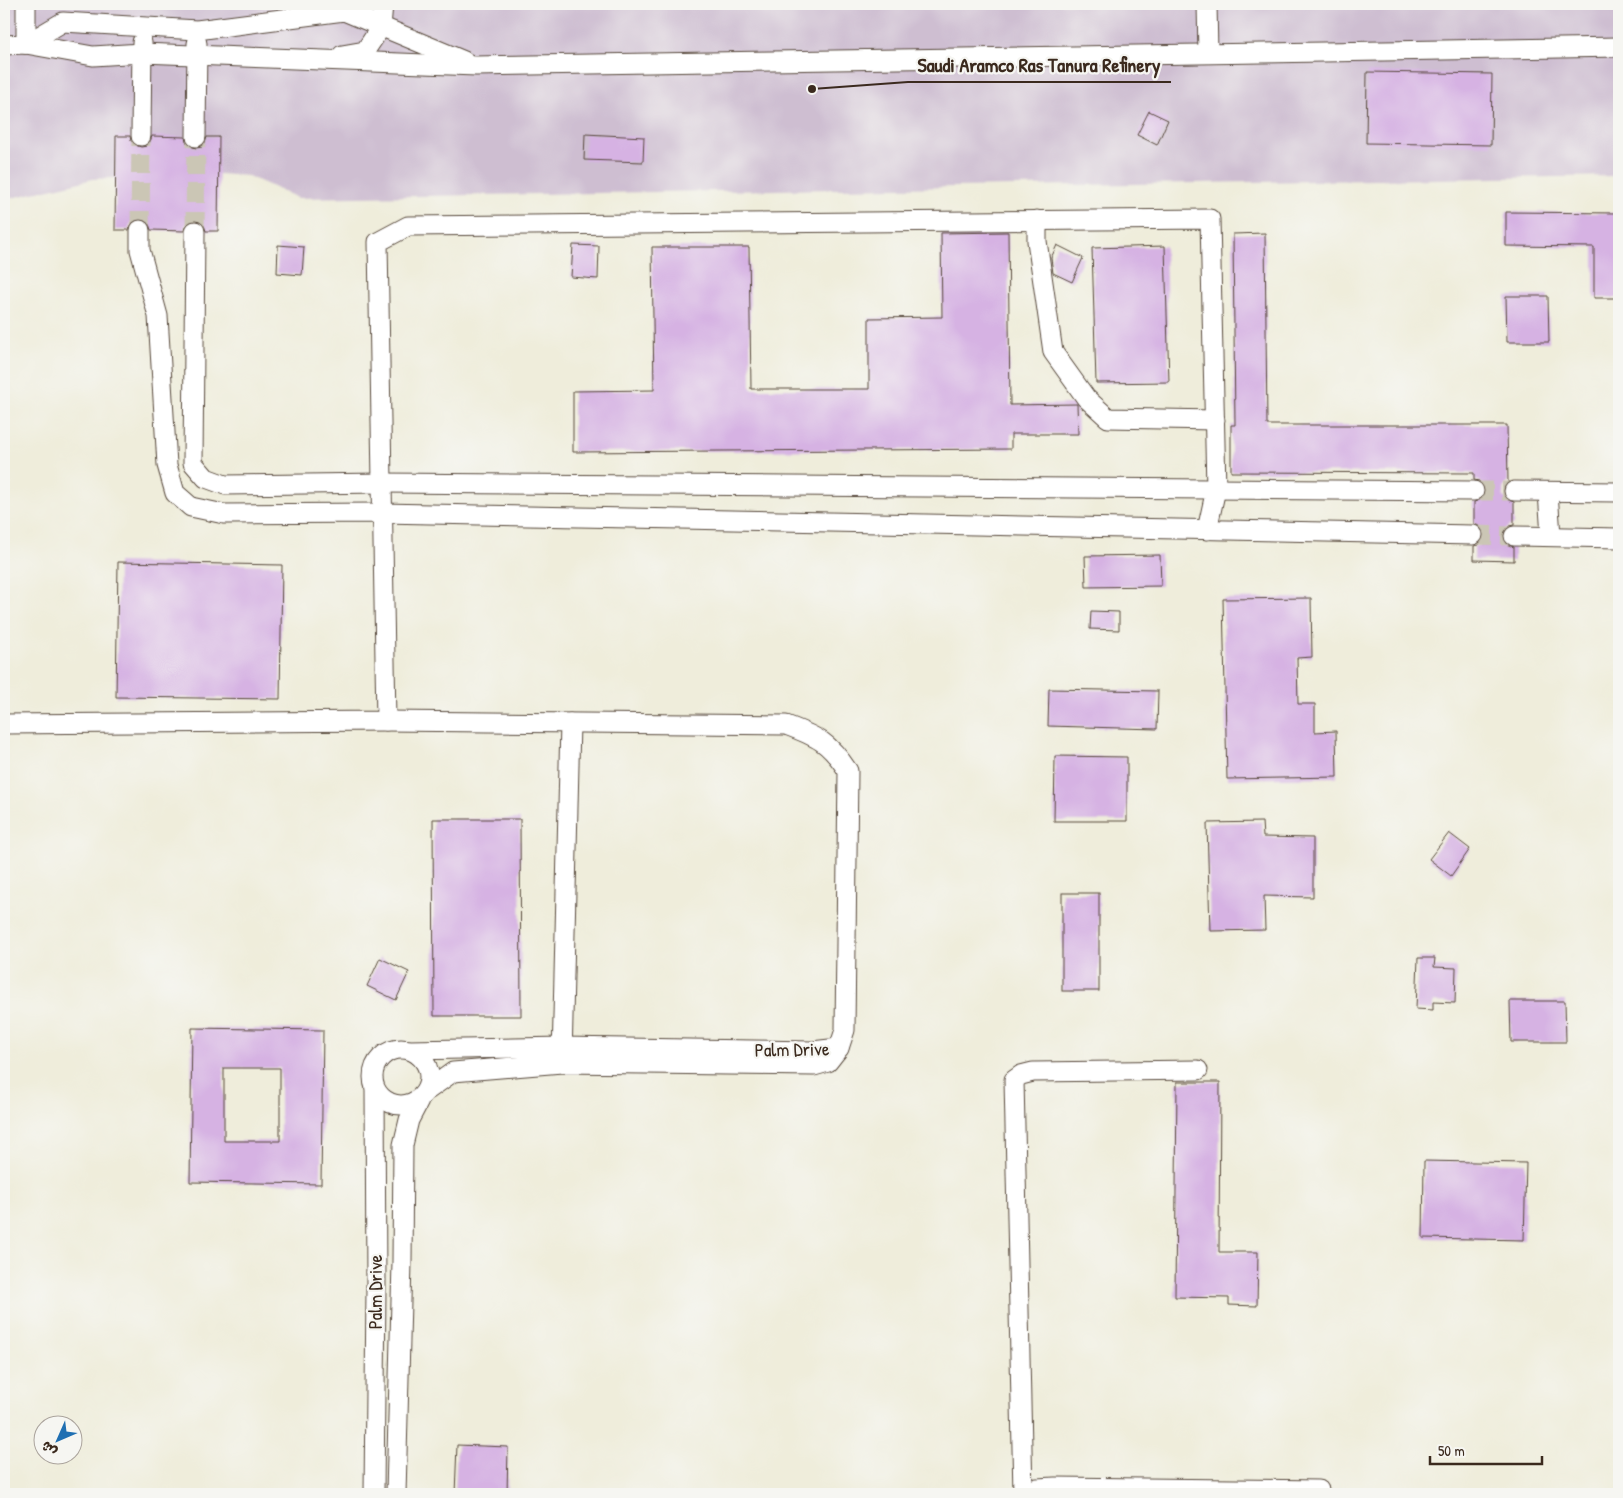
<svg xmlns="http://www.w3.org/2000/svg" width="1623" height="1498" viewBox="0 0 1623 1498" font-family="'Patrick Hand','Playpen Sans Arabic',sans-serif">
	<rect width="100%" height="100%" fill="#f6f6f2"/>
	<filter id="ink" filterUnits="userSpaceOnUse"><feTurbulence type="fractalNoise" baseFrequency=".02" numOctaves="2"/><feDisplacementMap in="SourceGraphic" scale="10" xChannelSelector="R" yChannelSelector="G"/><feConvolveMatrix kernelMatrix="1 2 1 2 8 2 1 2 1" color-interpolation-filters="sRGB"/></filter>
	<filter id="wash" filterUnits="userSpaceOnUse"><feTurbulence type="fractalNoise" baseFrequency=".0096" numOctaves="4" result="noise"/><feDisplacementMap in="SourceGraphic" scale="20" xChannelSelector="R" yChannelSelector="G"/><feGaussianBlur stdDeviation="1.12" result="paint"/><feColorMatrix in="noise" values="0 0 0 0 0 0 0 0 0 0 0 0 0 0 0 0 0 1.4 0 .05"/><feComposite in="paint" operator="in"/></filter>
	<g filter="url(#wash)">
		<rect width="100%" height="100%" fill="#efeddb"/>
		<!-- industrial -->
		<polygon fill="#cebed1" points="4,4 1619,4 1619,176 298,198 248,176 219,174 168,175 93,179 7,199 4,202"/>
		<g id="blocks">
			<!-- building -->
			<g fill="#d6b2e3" fill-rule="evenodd">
				<polygon points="1367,72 1492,74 1491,145 1366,143"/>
				<polygon points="1149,111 1168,120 1157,145 1137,135"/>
				<polygon points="585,134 644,137 643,162 584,160"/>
				<polygon points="116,136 130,136 131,141 135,145 141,147 147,146 150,142 152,136 185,137 186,142 190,146 196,148 202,147 205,143 207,137 219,137 218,231 206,231 204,225 200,221 196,220 189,222 185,226 184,231 151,230 149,224 146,221 140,219 134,221 130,225 129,230 115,230"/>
				<polygon points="1506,212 1619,213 1619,298 1594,298 1594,247 1506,246"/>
				<polygon points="1008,232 1010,405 1077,404 1078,434 1011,434 1011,449 573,452 573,391 654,390 652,247 749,247 751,389 869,389 869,318 942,317 941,233"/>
				<polygon points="1265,233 1267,425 1507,425 1508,482 1504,486 1503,491 1504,497 1508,500 1514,502 1514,525 1509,526 1505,530 1503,536 1504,542 1508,545 1514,547 1514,561 1474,560 1474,546 1479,545 1482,541 1484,535 1483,530 1479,526 1474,524 1474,502 1480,500 1483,497 1485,492 1483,485 1479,481 1474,480 1474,473 1231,472 1231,425 1235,425 1233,234"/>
				<polygon points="278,245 304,247 302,275 277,273"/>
				<polygon points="573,245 599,246 598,279 571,277"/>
				<polygon points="1057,245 1083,258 1072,282 1053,273 1051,258"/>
				<polygon points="1165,246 1169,382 1096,383 1092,248"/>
				<polygon points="1506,296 1548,296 1549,342 1507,342"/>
				<polygon points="1160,555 1161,586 1086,587 1085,556"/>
				<polygon points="118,562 282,565 280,699 116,697"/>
				<polygon points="1311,598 1312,657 1297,658 1298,704 1315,704 1315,732 1336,731 1337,777 1227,779 1223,599"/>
				<polygon points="1091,611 1119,612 1119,630 1090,629"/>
				<polygon points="1049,689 1158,691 1157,729 1048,726"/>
				<polygon points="1055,756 1127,757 1127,821 1054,821"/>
				<polygon points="433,819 520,819 521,1016 434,1016"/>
				<polygon points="1262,822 1263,837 1313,838 1313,897 1264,896 1265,930 1210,931 1207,823"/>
				<polygon points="1449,833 1470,849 1451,876 1429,859"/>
				<rect x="1062" y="893" width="37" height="98"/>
				<polygon points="380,958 409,972 396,1000 367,986"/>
				<polygon points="1418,958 1435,958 1434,967 1456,968 1455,1003 1433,1002 1433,1010 1416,1009"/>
				<polygon points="1510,1001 1565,1001 1566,1042 1511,1042"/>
				<path d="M192,1028L323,1030L321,1184L190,1182ZM224,1068H280V1141H224Z"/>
				<polygon points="1177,1082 1220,1082 1219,1252 1258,1252 1257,1306 1229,1305 1229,1298 1175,1297"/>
				<polygon points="1424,1161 1526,1163 1524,1240 1423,1238"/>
				<polygon points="457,1445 508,1447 507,1494 455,1494"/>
			</g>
		</g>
	</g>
	<g filter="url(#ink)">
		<use href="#blocks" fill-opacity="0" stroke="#56473a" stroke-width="1"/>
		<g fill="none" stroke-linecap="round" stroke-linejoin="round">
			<!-- minor-tunnel -->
			<g stroke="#cbc6b5" stroke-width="19" stroke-dasharray="19 9" stroke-linecap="butt">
				<polyline points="140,230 141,136"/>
				<polyline points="195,231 196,137"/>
				<polyline points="1474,491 1514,491"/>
				<polyline points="1473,535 1514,536"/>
			</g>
			<!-- minor casing -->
			<g stroke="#56473a" stroke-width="21">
				<g id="minor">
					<polyline points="1207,4 1208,53"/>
					<polyline points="26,44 63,22 197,30 344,11 464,61"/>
					<polyline points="26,44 26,4"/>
					<polyline points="4,45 26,44 93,56 142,53 476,66 1619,47"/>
					<polyline points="342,55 365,51 381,27 383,4"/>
					<polyline points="141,136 142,42"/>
					<polyline points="196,137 197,43"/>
					<polyline points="1037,220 1037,241 1053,352 1086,398 1108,418 1215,420"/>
					<polyline points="140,230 140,250 158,316 167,465 175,493 191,507 224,514 382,513 1473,535"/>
					<polyline points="195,231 193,463 206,478 225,485 382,483 1474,491"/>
					<polyline points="1514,491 1619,492"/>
					<polyline points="1548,492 1551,536"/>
					<polyline points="1514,536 1619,538"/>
					<path d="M386,721L786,725C818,737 829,742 848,771L845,1030L839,1048L828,1062L814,1066L562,1063L453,1072L428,1090"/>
					<polyline points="4,724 386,721 378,242 408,226 1210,219 1216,489 1207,530"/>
					<circle cx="401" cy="1077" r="28"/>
					<polyline points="410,1050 562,1047 812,1051 839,1048"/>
					<polyline points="562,1059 570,723"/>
					<polyline points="374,1494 376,1287 375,1089"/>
					<polyline points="396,1494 402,1262 403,1145 409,1120 419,1101"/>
					<polyline points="1023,1494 1014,1080 1021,1075 1033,1072 1198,1070"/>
					<polyline points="1023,1494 1037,1488 1055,1487 1319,1490 1319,1494"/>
				</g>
			</g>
			<!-- minor -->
			<use href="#minor" stroke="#fff" stroke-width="19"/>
		</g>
	</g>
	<g text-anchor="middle" stroke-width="4.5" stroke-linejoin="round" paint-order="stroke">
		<!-- street labels -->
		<g font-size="19" fill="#3b2a1e" stroke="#f6f6f2">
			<text transform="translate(792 1049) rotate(-1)" y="7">Palm Drive</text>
			<text transform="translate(375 1292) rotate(-90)" y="7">Palm Drive</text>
		</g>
	</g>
	<!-- callouts -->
	<path fill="none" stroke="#3b2a1e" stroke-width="2" d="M812 89L908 82H1171"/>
	<circle fill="#3b2a1e" stroke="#f6f6f2" stroke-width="2" cx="812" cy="89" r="5"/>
	<g font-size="20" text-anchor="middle" font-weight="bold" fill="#3b2a1e" stroke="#f6f6f2" stroke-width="4.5" stroke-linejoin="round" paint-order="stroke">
		<text x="1039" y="72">Saudi Aramco Ras Tanura Refinery</text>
	</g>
	<!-- margin -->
	<rect width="1623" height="1498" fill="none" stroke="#f6f6f2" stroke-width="20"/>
	<!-- north arrow -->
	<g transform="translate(58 1440) rotate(225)"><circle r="24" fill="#f6f6f2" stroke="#aba49d"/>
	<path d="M0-4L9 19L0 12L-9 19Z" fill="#1f6fb2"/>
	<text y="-8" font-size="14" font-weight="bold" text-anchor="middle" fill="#3b2a1e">ش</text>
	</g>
	<!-- scale -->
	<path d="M1430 1456v8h112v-8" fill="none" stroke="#3b2a1e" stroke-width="2.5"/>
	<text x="1438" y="1456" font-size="15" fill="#3b2a1e" stroke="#f6f6f2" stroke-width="4" paint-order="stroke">50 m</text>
</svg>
